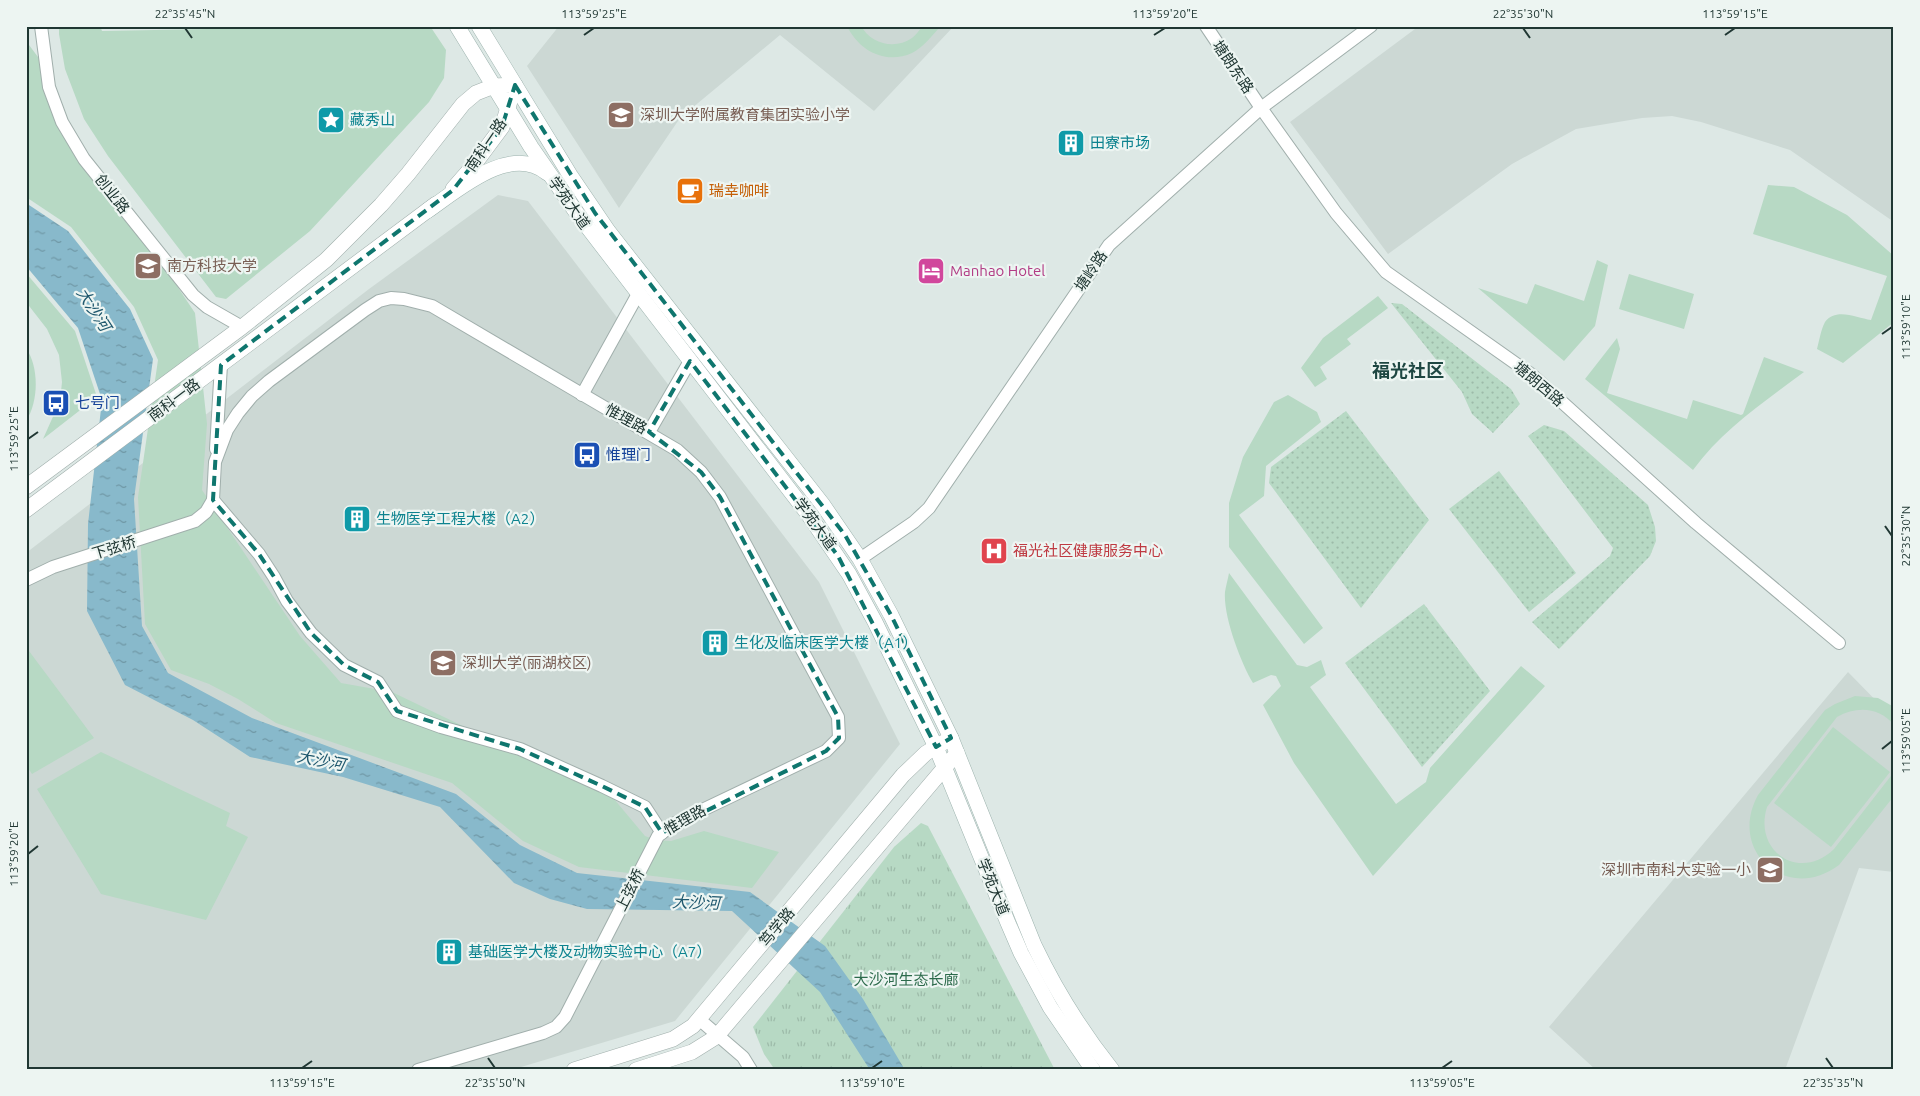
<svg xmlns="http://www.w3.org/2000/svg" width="1920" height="1096" viewBox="0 0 1920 1096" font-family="Ubuntu,'Noto Sans SC',sans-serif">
	<defs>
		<pattern id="park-tufts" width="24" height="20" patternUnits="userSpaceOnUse" patternTransform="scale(1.25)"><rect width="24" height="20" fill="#b7d9c4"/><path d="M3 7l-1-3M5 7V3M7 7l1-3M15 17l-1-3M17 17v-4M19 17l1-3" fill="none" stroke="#9dbba9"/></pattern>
		<pattern id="garden-dots" width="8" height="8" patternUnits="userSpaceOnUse" patternTransform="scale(1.25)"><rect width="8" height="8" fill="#b7d9c4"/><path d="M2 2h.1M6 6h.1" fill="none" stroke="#9dbba9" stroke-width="1.8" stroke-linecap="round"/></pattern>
		<pattern id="water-ripples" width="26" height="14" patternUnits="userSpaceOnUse" patternTransform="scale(1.25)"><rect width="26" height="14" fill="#88b9cb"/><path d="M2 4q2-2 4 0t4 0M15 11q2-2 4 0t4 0" fill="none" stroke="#6f97a5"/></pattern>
	</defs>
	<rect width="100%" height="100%" fill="#dde8e5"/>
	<!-- built -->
	<g fill="#ccd8d4">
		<polygon points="559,26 954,26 874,111 780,35 680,118 619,208 527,66"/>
		<polygon points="1419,26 1894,26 1894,222 1790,150 1701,122 1672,116 1642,118 1576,129 1512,164 1388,254 1290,122"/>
		<polygon points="498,195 528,201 819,582 900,744 675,1021 511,1070 26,1070 26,553 369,289"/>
		<polygon points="1848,672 1894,719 1894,872 1859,868 1785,1070 1596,1070 1549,1027"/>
	</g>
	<!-- grass -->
	<g fill="#b7d9c4">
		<polygon points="59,26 100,26 102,31 208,29 208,26 430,26 446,50 444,78 429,102 310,231 226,299 216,297 108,156 84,119 65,69 59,34"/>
		<path d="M847,26H861C871,44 895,50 912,38C916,35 919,30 923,26H941C932,35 924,47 912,53C886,65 859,51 847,26Z"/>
		<polygon points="26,41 41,61 81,161 173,280 195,313 207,424 202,490 300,636 341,683 392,692 614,799 645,836 656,840 671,841 704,831 779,852 752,888 579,867 523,841 452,783 276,723 238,699 209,684 171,670 145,624 138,497 158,360 134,307 71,227 26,197"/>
		<path d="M1768,185L1794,187L1847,215L1894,256V322L1843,363L1817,349C1819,342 1821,329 1825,322C1836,307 1857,318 1871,320L1887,276L1753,234Z"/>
		<polygon points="1597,260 1608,265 1595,326 1564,361 1478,288 1527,304 1535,284 1584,301"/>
		<polygon points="26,273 75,331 97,397 43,439 60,401 62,382 59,355 47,329 26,302"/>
		<polygon points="1629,274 1694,294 1684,329 1619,309"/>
		<polygon points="1378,296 1388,308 1347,339 1351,344 1320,367 1327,379 1315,387 1301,368 1323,338"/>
		<path d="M1617,338L1620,349L1607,393L1687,419L1693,400L1741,415L1743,414L1764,357L1804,372C1765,401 1722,430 1693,470L1585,379Z"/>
		<path d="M26,348C39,367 39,401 26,421Z"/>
		<polygon points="1288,395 1317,412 1321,422 1266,466 1264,496 1239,515 1323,628 1304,644 1229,547 1229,503 1243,457 1274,402"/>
		<path d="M1229,573L1297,665L1307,667L1321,660L1326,675L1310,687L1396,804L1426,782L1430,768L1521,666L1545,686L1373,876L1294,763L1263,705L1281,686L1276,676L1271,675L1253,683C1241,663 1223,616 1225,592C1226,585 1228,579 1229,573Z"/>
		<polygon points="26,647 94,738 32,774 26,765"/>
		<path d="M1855,696L1878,698L1894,707V725C1879,707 1857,706 1837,717L1767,807C1753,852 1800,882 1834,849L1894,772V796L1839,865C1787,904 1727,851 1758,795L1825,710L1835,704Z"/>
		<polygon points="1833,727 1890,772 1831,847 1774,803"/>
		<polygon points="101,752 230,813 226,826 248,837 206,920 101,894 37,789"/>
	</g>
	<!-- park -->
	<polygon fill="url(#park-tufts)" points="921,823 928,826 1055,1070 775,1070 764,1054 753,1027 894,847"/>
	<!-- garden -->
	<g fill="url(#garden-dots)">
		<polygon points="1391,303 1402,304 1511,389 1520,404 1493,433 1472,414 1462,392"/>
		<polygon points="1346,411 1429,520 1361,608 1269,483 1271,467"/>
		<polygon points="1544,425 1564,431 1648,505 1655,527 1656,541 1650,556 1559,649 1532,622 1610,556 1613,548 1528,436"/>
		<polygon points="1499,471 1576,573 1529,612 1449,509"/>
		<polygon points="1424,604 1490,691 1422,767 1345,663"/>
	</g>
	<!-- water -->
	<polygon fill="url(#water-ripples)" points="26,203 68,231 130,309 153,359 134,499 142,626 168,673 252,718 456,794 520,845 577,873 750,892 825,946 863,999 905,1070 870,1070 820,992 732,911 587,909 550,899 514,883 440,807 343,777 250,757 193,720 125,685 87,611 88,524 102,400 78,328 26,266"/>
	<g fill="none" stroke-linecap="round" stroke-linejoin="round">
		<!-- minor casing -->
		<g stroke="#a1afac" stroke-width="14">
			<g id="minor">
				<polyline points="41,26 49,87 62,122 84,159 193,295 207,307 242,327"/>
				<polyline points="1206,26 1261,108 1336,213 1386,272 1532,375 1696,523 1839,643"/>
				<polyline points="582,395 638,294"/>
				<polyline points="649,432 690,361"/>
				<polyline points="216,449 221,365"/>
				<polyline points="213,500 259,554 274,577 287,601 311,633 344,665 378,682 397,711 441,727 520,749 602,786 645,807 662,833"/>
				<polyline points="860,559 914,522 929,508 1109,245 1261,108 1371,26"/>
				<polyline points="26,580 53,567 195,521 206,512 213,500 215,462 227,430 238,413 252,396 269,381 365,310 379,301 391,298 404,299 432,306 677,450 701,472 720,497 838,717 839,738 826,751 673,824 658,836 565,1017 556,1027 543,1033 418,1070"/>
				<polyline points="700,1020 743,1057 751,1070"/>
			</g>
		</g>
		<!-- tertiary casing -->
		<g stroke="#a1afac" stroke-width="16">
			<g id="tertiary">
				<polyline points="26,487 242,327 326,260 381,205 408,174 463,104 476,93 494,86 515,85 502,127 473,166 453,189"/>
				<polyline points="26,510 436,204"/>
				<polyline points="574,1070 673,1039 693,1026 903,775 926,753 951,738"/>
				<polyline points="636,1070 692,1052 716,1037 957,753"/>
			</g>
		</g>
		<!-- secondary casing -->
		<g stroke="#9db3ae" stroke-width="16">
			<g id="secondary">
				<polyline points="457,26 531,147 576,212 808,514 849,574 875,622 936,747 1008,923 1021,953 1050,1007 1093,1070"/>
				<path d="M479,26L570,175L608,231L823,505L860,559L891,615L951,738L1034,945C1055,989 1081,1031 1112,1070"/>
				<path d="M427,211C458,190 510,143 547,173"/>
			</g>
		</g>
		<!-- minor -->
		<use href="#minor" stroke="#fff" stroke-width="12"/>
		<!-- tertiary -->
		<use href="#tertiary" stroke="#fff" stroke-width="15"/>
		<!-- secondary -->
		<use href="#secondary" stroke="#fff" stroke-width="15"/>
	</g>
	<!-- marked area -->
	<path fill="none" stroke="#0f766e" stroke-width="4" stroke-dasharray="10 6" stroke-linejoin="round" d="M515,85L595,213L845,535L891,615L951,738L936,747L838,556L690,361L649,432L701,472L720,497L838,717L839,738L826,751L662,833L645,807L602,786L520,749L397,711L378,682L344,665L311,633L259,554L213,500L221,365L453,190L502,127Z"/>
	<!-- ticks -->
	<path fill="none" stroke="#203733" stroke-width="2" d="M185,28L192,38M1523,28L1530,38M584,35L594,28M1154,35L1165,28M1725,35L1735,28M1882,334L1892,327M28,439L38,432M1885,526L1892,536M1882,749L1892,741M28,854L38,846M488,1058L495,1068M1826,1058L1833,1068M302,1068L312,1061M872,1068L882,1061M1442,1068L1452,1061"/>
	<!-- icons -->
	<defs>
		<g id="school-square" transform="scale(1.4375)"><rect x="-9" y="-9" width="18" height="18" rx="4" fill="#8d6e63" stroke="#edf5f2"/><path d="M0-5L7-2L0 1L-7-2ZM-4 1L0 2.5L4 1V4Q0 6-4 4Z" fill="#fff"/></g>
		<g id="sight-square" transform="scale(1.4375)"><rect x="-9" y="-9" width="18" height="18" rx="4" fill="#0f9aa8" stroke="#edf5f2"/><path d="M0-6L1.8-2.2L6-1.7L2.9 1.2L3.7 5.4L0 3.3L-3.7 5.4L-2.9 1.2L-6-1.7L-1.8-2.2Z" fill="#fff"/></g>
		<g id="building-square" transform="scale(1.4375)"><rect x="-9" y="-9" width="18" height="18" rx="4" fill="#0f9aa8" stroke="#edf5f2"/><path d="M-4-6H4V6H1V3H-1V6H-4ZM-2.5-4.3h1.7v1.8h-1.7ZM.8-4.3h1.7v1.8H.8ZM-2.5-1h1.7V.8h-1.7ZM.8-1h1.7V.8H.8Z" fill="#fff"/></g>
		<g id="cafe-square" transform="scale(1.4375)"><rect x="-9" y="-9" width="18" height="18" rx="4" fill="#e8710a" stroke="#edf5f2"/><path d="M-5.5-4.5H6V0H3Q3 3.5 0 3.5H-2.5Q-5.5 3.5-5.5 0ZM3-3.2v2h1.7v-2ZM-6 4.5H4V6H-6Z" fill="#fff"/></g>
		<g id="university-square" transform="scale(1.4375)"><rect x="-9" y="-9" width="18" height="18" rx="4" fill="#8d6e63" stroke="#edf5f2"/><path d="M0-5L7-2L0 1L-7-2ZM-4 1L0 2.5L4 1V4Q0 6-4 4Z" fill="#fff"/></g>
		<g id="hotel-square" transform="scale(1.4375)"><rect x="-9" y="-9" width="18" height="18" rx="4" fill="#d1479c" stroke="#edf5f2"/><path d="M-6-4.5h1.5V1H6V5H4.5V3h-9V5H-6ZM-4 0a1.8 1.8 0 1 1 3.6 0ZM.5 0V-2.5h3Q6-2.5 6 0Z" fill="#fff"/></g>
		<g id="bus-square" transform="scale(1.4375)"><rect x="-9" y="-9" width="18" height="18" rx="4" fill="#1a4fb4" stroke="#edf5f2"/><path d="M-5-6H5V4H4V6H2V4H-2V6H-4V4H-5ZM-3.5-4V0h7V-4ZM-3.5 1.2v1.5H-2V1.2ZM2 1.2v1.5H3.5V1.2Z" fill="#fff"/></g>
		<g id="hospital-square" transform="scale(1.4375)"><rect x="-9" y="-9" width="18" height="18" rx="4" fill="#e0444e" stroke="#edf5f2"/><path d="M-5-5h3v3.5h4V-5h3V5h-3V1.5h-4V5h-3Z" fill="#fff"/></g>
	</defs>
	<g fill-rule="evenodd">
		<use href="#school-square" x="621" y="115"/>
		<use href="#sight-square" x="331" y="120"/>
		<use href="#building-square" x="1071" y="143"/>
		<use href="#cafe-square" x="690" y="191"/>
		<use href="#university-square" x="148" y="266"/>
		<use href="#hotel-square" x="931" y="271"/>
		<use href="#bus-square" x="56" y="403"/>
		<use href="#bus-square" x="587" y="455"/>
		<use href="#building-square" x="357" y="519"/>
		<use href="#hospital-square" x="994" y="551"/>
		<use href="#building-square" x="715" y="643"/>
		<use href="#university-square" x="443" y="663"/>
		<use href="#school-square" x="1770" y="870"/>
		<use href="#building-square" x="449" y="952"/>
	</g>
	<g text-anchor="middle" stroke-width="4.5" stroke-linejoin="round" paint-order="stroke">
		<!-- street labels -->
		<g font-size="15" fill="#203733" stroke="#edf5f2">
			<text transform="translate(1233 67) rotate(56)" y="5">塘朗东路</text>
			<text transform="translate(486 145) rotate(-56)" y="5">南科一路</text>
			<text transform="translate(112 194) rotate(52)" y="5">创业路</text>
			<text transform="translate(569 203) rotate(55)" y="5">学苑大道</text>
			<text transform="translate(1091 271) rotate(-56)" y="5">塘岭路</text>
			<text transform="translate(1539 384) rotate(40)" y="5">塘朗西路</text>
			<text transform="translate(174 400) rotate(-37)" y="5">南科一路</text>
			<text transform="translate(626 419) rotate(29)" y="5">惟理路</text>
			<text transform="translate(815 524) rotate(54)" y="5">学苑大道</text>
			<text transform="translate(114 548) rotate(-17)" y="5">下弦桥</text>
			<text transform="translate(685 820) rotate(-29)" y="5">惟理路</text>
			<text transform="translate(993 887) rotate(68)" y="5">学苑大道</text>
			<text transform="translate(630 890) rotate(-63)" y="5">上弦桥</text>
			<text transform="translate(777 927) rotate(-50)" y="5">笃学路</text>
		</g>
		<!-- education labels -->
		<g font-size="15" fill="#785e54" stroke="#edf5f2" text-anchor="start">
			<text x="640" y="120">深圳大学附属教育集团实验小学</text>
			<text x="167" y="271">南方科技大学</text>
			<text x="462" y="668">深圳大学(丽湖校区)</text>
			<text x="1751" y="875" text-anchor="end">深圳市南科大实验一小</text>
		</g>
		<!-- culture labels -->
		<g font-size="15" fill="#0d838f" stroke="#edf5f2" text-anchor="start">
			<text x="350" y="125">藏秀山</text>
			<text x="1090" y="148">田寮市场</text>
			<text x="376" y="524">生物医学工程大楼（A2）</text>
			<text x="734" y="648">生化及临床医学大楼（A1）</text>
			<text x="468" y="957">基础医学大楼及动物实验中心（A7）</text>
		</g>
		<!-- food labels -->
		<g font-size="15" fill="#c56008" stroke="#edf5f2" text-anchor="start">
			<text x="709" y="196">瑞幸咖啡</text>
		</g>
		<!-- hotel labels -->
		<g font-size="15" fill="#b23c85" stroke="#edf5f2" text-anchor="start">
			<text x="950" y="276">Manhao Hotel</text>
		</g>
		<!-- transit labels -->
		<g font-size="15" fill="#164399" stroke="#edf5f2" text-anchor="start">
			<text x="75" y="408">七号门</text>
			<text x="606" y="460">惟理门</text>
		</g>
		<!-- health labels -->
		<g font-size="15" fill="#be3a42" stroke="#edf5f2" text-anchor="start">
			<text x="1013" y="556">福光社区健康服务中心</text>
		</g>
		<!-- park labels -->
		<g font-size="15" fill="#2d6b4c" stroke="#edf5f2">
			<text x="906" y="985">大沙河生态长廊</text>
		</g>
		<!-- water labels -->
		<g font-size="16" font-style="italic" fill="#1f586e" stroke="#edf5f2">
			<text transform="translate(94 309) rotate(57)" y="6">大沙河</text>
			<text transform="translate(321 760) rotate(11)" y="6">大沙河</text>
			<text transform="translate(696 902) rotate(2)" y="6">大沙河</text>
		</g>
		<!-- quarter labels -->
		<g font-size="18" font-weight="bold" fill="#1e4742" stroke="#edf5f2">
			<text x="1408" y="377">福光社区</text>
		</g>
	</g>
	<!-- border -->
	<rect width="1920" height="1096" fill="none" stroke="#edf5f2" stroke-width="55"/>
	<rect x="28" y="28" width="1864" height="1040" fill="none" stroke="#203733" stroke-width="2"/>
	<g font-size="12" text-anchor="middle" fill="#203733">
		<text x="185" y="18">22°35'45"N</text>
		<text x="594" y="18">113°59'25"E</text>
		<text x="1165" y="18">113°59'20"E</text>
		<text x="1523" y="18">22°35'30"N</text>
		<text x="1735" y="18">113°59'15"E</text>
		<text transform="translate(1906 327) rotate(-90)" y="4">113°59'10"E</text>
		<text transform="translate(14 439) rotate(-90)" y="4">113°59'25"E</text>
		<text transform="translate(1906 536) rotate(-90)" y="4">22°35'30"N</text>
		<text transform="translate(1906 741) rotate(-90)" y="4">113°59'05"E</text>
		<text transform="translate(14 854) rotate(-90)" y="4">113°59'20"E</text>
		<text x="302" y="1087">113°59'15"E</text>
		<text x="495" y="1087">22°35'50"N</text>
		<text x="872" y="1087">113°59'10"E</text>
		<text x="1442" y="1087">113°59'05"E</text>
		<text x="1833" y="1087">22°35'35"N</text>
	</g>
</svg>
